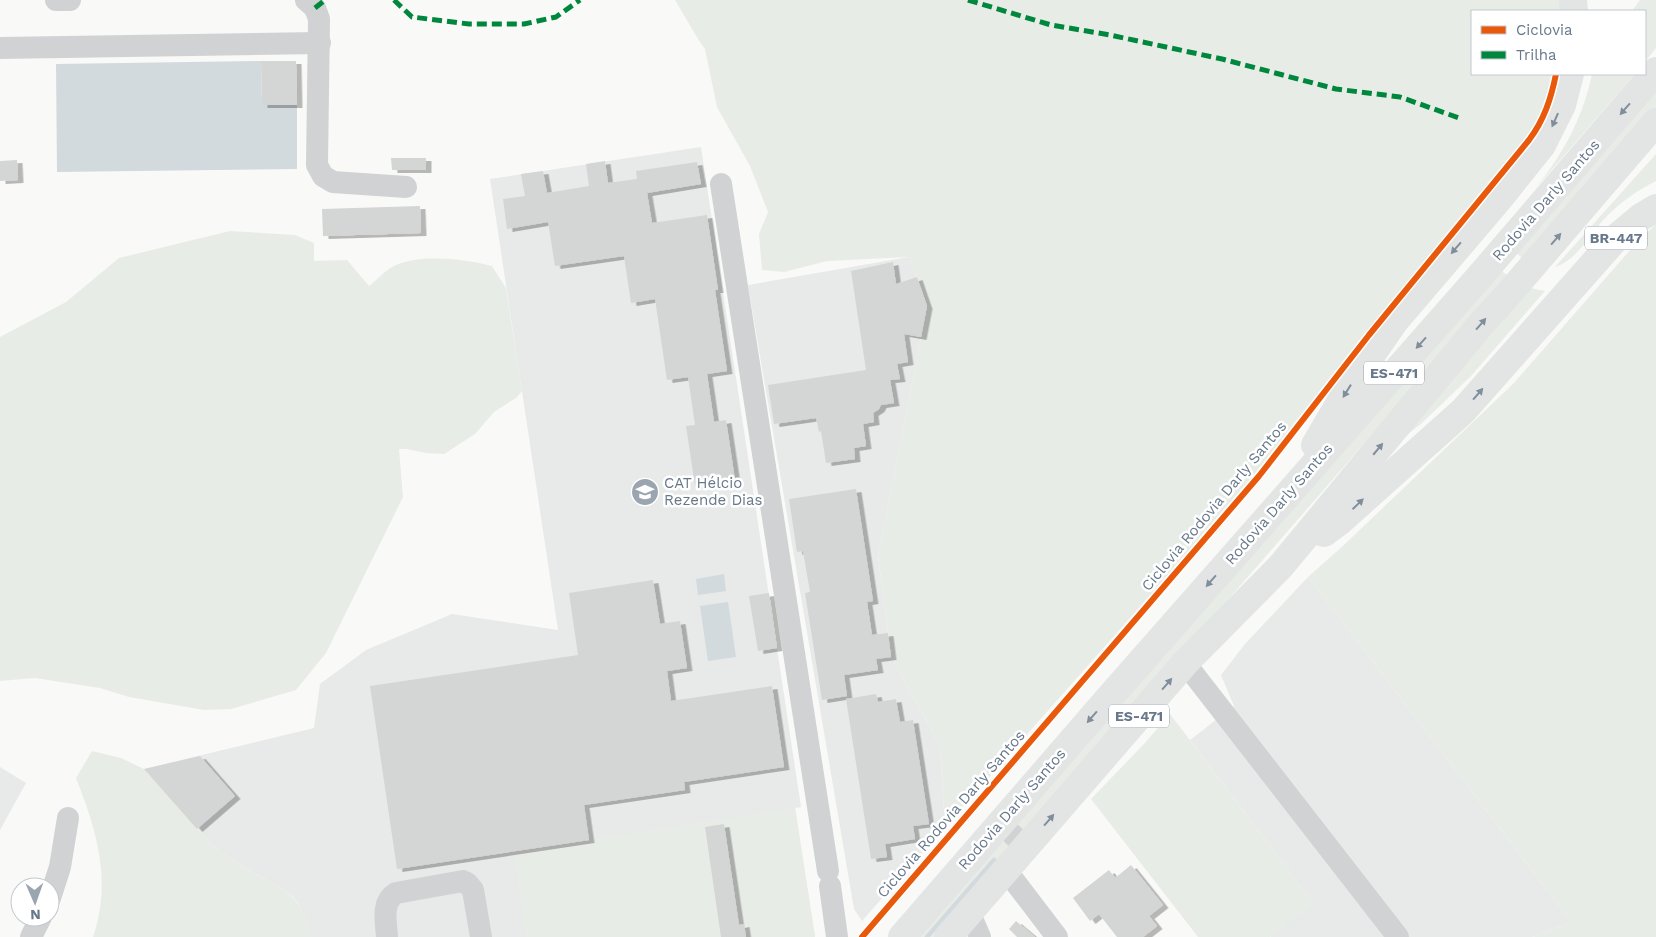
<svg xmlns="http://www.w3.org/2000/svg" width="1656" height="937" viewBox="0 0 1656 937" font-family="'Work Sans',sans-serif">
	<defs>
		<filter id="shadow"><feDropShadow dx="5.5" dy="3" stdDeviation="0" flood-color="#0004"/></filter>
	</defs>
	<rect width="100%" height="100%" fill="#f9f9f8"/>
	<!-- built -->
	<g fill="#e8e9e9">
		<polygon points="701,147 801,807 795,808 815,937 311,937 299,904 293,897 286,891 232,860 214,847 144,769 314,728 320,684 366,650 452,614 558,630 490,179"/>
		<polygon points="909,257 927,306 878,556 891,657 940,746 945,827 862,921 854,909 748,285"/>
		<polygon points="1308,577 1571,922 1532,937 1270,937 1313,902 1190,740 1234,706 1221,675 1245,644"/>
		<polygon points="0,767 26,783 0,830"/>
	</g>
	<!-- green -->
	<g fill="#e8ece6">
		<polygon points="675,0 1560,0 1561,11 1472,11 1472,74 1557,74 1556,83 1542,115 1480,202 1366,332 1256,472 1137,610 945,827 940,746 891,657 878,556 927,306 909,257 827,261 784,272 762,270 759,234 768,212 750,166 717,107 705,49 698,39"/>
		<polygon points="1640,0 1656,0 1656,48 1645,62 1645,11 1632,11"/>
		<path d="M1592,74H1635L1535,189C1563,154 1583,118 1592,74Z"/>
		<polygon points="1656,88 1656,109 1525,261 1513,250"/>
		<path d="M1656,154V181C1638,190 1622,201 1608,215C1591,232 1579,259 1555,267Z"/>
		<polygon points="1656,224 1656,937 1532,937 1571,922 1308,577 1345,544 1514,383 1638,241"/>
		<path d="M230,231L295,235L314,243V261L347,260L369,286C377,280 386,269 396,265C423,254 464,259 492,266L506,288L522,391L516,398L494,412L475,434L444,454L426,453L407,449H399L403,497L326,653L296,690L231,709L204,710L129,697L100,688L35,678L0,681V337L66,302L119,258Z"/>
		<polygon points="1498,267 1509,277 1025,833 1014,825"/>
		<polygon points="1530,288 1545,291 1471,376 1422,423 1389,449"/>
		<polygon points="1170,714 1314,903 1270,937 1198,937 1091,799 1144,744"/>
		<path d="M92,751L121,758L144,769L214,847L232,860L286,891C300,903 309,918 311,937H93C112,881 97,831 76,778Z"/>
		<polygon points="795,808 815,937 526,937 514,851"/>
		<polygon points="1002,841 1015,846 936,937 917,937"/>
	</g>
	<!-- water -->
	<g fill="#d2dadd">
		<polygon points="261,61 262,105 297,105 297,169 57,172 56,64"/>
		<polygon points="724,574 726,591 698,595 696,579"/>
		<polygon points="728,602 736,657 708,661 700,606"/>
	</g>
	<g fill="none" stroke-linecap="round" stroke-linejoin="round">
		<!-- stream -->
		<polyline stroke="#d2dadd" stroke-width="4.5" points="927,937 994,860"/>
	</g>
	<!-- building -->
	<g fill="#d4d5d5" filter="url(#shadow)">
		<polygon points="261,61 296,61 297,105 262,105"/>
		<polygon points="391,158 426,158 426,170 392,170"/>
		<polygon points="17,160 18,180 0,181 0,161"/>
		<polygon points="605,161 608,183 637,179 636,171 697,162 701,184 647,193 652,223 707,215 718,290 715,290 727,371 707,374 714,422 726,420 735,480 695,486 686,426 695,425 688,377 667,380 655,299 631,303 624,256 555,266 548,222 507,229 503,199 525,196 521,174 543,171 547,193 589,186 586,164"/>
		<polygon points="420,206 421,233 323,236 322,209"/>
		<polygon points="893,262 896,284 917,277 927,306 921,337 904,334 908,362 897,364 900,379 890,380 894,403 881,405 879,409 873,413 874,422 863,424 866,446 854,448 855,459 826,463 821,431 819,432 816,418 774,424 768,385 866,370 851,271"/>
		<polygon points="856,489 873,601 867,602 872,635 888,633 891,657 876,659 878,670 844,675 847,696 822,700 805,593 810,592 803,551 797,552 789,499"/>
		<polygon points="653,580 660,624 680,621 687,668 667,671 671,701 772,686 784,767 684,782 685,790 584,805 589,840 397,869 370,686 578,655 569,593"/>
		<polygon points="769,593 777,648 758,651 749,596"/>
		<polygon points="876,694 878,702 896,699 900,722 913,720 929,824 913,826 915,839 885,844 887,857 871,859 846,699"/>
		<polygon points="200,756 235,796 197,829 144,769"/>
		<polygon points="724,824 739,925 744,924 746,937 721,937 705,827"/>
		<polygon points="1131,865 1163,905 1149,916 1157,926 1143,937 1117,937 1099,914 1090,921 1073,898 1109,870 1115,878"/>
		<polygon points="1016,921 1035,937 1017,937 1009,929"/>
	</g>
	<g fill="none" stroke-linecap="round" stroke-linejoin="round">
		<!-- minor -->
		<g stroke="#d1d2d3" stroke-width="22">
			<polyline points="56,0 70,0"/>
			<polyline points="306,0 315,8 319,19 317,165 323,176 333,182 406,187"/>
			<polyline points="0,48 320,43"/>
			<polyline points="721,184 828,871"/>
			<polyline points="1185,663 1398,937"/>
			<polyline points="1001,824 1026,847"/>
			<polyline points="1006,870 1057,937"/>
			<polyline points="830,886 837,937"/>
			<polyline points="50,898 60,867 68,818"/>
			<polyline points="969,912 980,937"/>
			<polyline points="31,937 41,917"/>
			<path d="M387,937C386,922 381,902 396,893L463,881L467,883L473,890L481,937"/>
		</g>
		<!-- major -->
		<g stroke="#e3e4e4" stroke-width="28">
			<polyline points="1573,0 1574,11"/>
			<polyline points="1315,445 1349,387 1395,321 1499,199 1542,145 1562,105 1570,74"/>
			<polyline points="1324,533 1340,521 1463,411 1617,237 1641,217 1656,208"/>
			<polyline points="902,937 1109,698 1480,276 1656,71"/>
			<polyline points="948,937 1185,663 1280,567 1482,323 1505,298 1656,122"/>
		</g>
		<!-- quiet -->
		<g stroke="#00873e" stroke-width="5" stroke-dasharray="10 5" stroke-linecap="butt">
			<polyline points="394,0 412,17 469,24 524,24 556,17 580,0"/>
			<polyline points="968,0 1051,25 1110,35 1222,59 1336,89 1400,97 1462,119"/>
			<polyline points="315,8 325,0"/>
		</g>
		<!-- cycleway casing -->
		<g stroke="#fff" stroke-width="9">
			<path id="cycleway" d="M862,937L1259,476L1369,335L1529,140C1544,120 1551,99 1556,74"/>
		</g>
		<!-- cycleway -->
		<use href="#cycleway" stroke="#e8590c" stroke-width="6"/>
	</g>
	<!-- one-way arrows -->
	<defs><path id="oneway-solid" d="M-6-.8H1V-3.2L6.5 0L1 3.2V.8H-6Z" transform="scale(1.25)"/></defs>
	<g fill="#808e9c">
		<use href="#oneway-solid" transform="translate(1625 109) rotate(131)"/>
		<use href="#oneway-solid" transform="translate(1555 120) rotate(114)"/>
		<use href="#oneway-solid" transform="translate(1556 239) rotate(-49)"/>
		<use href="#oneway-solid" transform="translate(1456 248) rotate(131)"/>
		<use href="#oneway-solid" transform="translate(1481 324) rotate(-49)"/>
		<use href="#oneway-solid" transform="translate(1421 343) rotate(132)"/>
		<use href="#oneway-solid" transform="translate(1347 391) rotate(122)"/>
		<use href="#oneway-solid" transform="translate(1478 394) rotate(-49)"/>
		<use href="#oneway-solid" transform="translate(1378 449) rotate(-50)"/>
		<use href="#oneway-solid" transform="translate(1358 504) rotate(-44)"/>
		<use href="#oneway-solid" transform="translate(1211 581) rotate(131)"/>
		<use href="#oneway-solid" transform="translate(1167 684) rotate(-49)"/>
		<use href="#oneway-solid" transform="translate(1092 717) rotate(131)"/>
		<use href="#oneway-solid" transform="translate(1049 820) rotate(-49)"/>
	</g>
	<!-- icons -->
	<defs>
		<g id="school-disc" transform="scale(1.4375)"><circle r="9.5" fill="#9aa5b0" stroke="#fff"/><path d="M0-5L7-2L0 1L-7-2ZM-4 1L0 2.5L4 1V4Q0 6-4 4Z" fill="#fff"/></g>
	</defs>
	<g fill-rule="evenodd">
		<use href="#school-disc" x="645" y="492"/>
	</g>
	<g text-anchor="middle" stroke-width="5" stroke-linejoin="round" paint-order="stroke">
		<!-- shield labels -->
		<g fill="#fff" stroke="#95a0ad" stroke-width="1">
			<rect x="1585" y="226.5" width="62" height="23" rx="4"/>
			<rect x="1364" y="361.5" width="60" height="23" rx="4"/>
			<rect x="1109" y="704.5" width="60" height="23" rx="4"/>
		</g>
		<g font-size="14" font-weight="bold" fill="#67788a">
			<text x="1616" y="243">BR-447</text>
			<text x="1394" y="378">ES-471</text>
			<text x="1139" y="721">ES-471</text>
		</g>
		<!-- street labels -->
		<g font-size="15" fill="#67788a" stroke="#fff">
			<text transform="translate(1546 200) rotate(-49)" y="5">Rodovia Darly Santos</text>
			<text transform="translate(1279 504) rotate(-49)" y="5">Rodovia Darly Santos</text>
			<text transform="translate(1214 506) rotate(-50)" y="5">Ciclovia Rodovia Darly Santos</text>
			<text transform="translate(1012 809) rotate(-49)" y="5">Rodovia Darly Santos</text>
			<text transform="translate(951 814) rotate(-49)" y="5">Ciclovia Rodovia Darly Santos</text>
		</g>
		<!-- poi labels -->
		<g font-size="15" fill="#67788a" stroke="#fff" text-anchor="start">
			<text x="664" y="488">CAT Hélcio<tspan x="664" dy="17">Rezende Dias</tspan></text>
		</g>
	</g>
	<!-- legend -->
	<rect x="1471" y="10" width="175" height="65" fill="#ffffff" stroke="#c2c9d0"/>
	<rect x="1481" y="26" width="25" height="8" fill="#e8590c" stroke="#c2c9d0"/>
	<text x="1516" y="35" font-size="15" fill="#67788a">Ciclovia</text>
	<rect x="1481" y="51" width="25" height="8" fill="#00873e" stroke="#c2c9d0"/>
	<text x="1516" y="60" font-size="15" fill="#67788a">Trilha</text>
	<!-- north arrow -->
	<g transform="translate(35 902) rotate(178)"><circle r="24" fill="#ffffff" stroke="#c2c9d0"/>
	<path d="M0-4L9 19L0 12L-9 19Z" fill="#9aa5b0"/>
	<text y="-8" font-size="14" font-weight="bold" text-anchor="middle" fill="#67788a">N</text>
	</g>
</svg>
